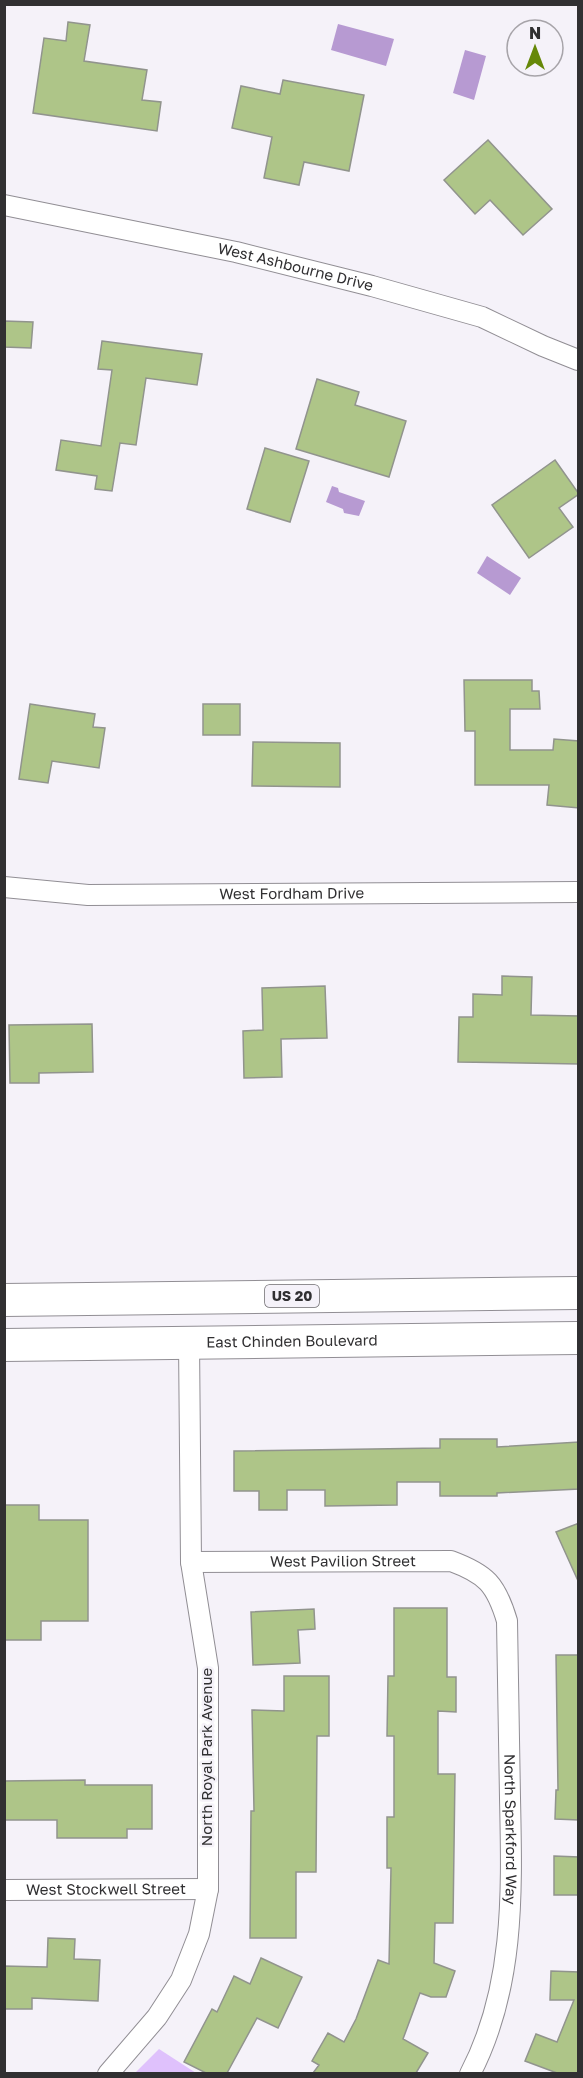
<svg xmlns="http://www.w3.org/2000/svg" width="583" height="2078" viewBox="0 0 583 2078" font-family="'Golos Text',sans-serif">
	<rect width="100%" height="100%" fill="#f5f2f9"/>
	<!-- green -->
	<polygon fill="#dfc1fc" points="159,2049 196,2073 135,2073"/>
	<!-- water -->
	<g fill="#b79ad2">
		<polygon points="338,24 394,39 386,66 331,50"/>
		<polygon points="465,50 486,56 474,100 453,93"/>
		<polygon points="332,486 338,488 339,492 365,501 359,516 344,513 343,509 326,502"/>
		<polygon points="487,556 521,578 510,595 477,573"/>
	</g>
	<!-- building -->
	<g fill="#aec588" stroke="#91948d" stroke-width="1.5">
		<polygon points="68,22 90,25 84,61 147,70 142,100 161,102 157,131 33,113 44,38 66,41"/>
		<polygon points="283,80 364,95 349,171 304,162 299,185 264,178 272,137 232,128 241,86 280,94"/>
		<polygon points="488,140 552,209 523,235 490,200 475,214 444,180"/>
		<polygon points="4,321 33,322 31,348 4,347"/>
		<polygon points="102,341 202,354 197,385 146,378 136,445 120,443 112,491 95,489 97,476 56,470 61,440 101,446 112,370 98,369"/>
		<polygon points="317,379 359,392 355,405 406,421 389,477 296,449"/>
		<polygon points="265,448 309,461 290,522 247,509"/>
		<polygon points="555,460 579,494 559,508 573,527 529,558 492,505"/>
		<polygon points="464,680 532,680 532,691 539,691 540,709 510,709 510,750 553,750 554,739 579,741 579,808 547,805 549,785 475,785 475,731 465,731"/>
		<polygon points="30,704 95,714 93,727 105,728 99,768 52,761 48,783 19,779"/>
		<rect x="203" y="704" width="37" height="31"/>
		<polygon points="253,742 340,743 340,787 252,786"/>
		<polygon points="502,976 532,977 531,1015 579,1016 579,1064 458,1062 459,1017 473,1017 473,994 502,995"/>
		<polygon points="325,986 327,1038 281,1039 282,1077 244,1078 243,1031 263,1030 262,988"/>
		<polygon points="92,1024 93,1072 39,1073 39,1083 10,1083 9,1025"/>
		<polygon points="440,1439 497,1439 497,1447 579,1442 579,1489 497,1493 497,1496 440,1496 440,1482 397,1482 397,1505 325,1506 325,1490 287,1490 287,1510 259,1510 259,1491 234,1491 234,1451 440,1448"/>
		<polygon points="4,1505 39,1505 39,1520 88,1520 88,1621 41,1621 41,1640 4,1640"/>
		<polygon points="579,1523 579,1583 556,1532"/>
		<polygon points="394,1608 447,1608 447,1677 456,1677 456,1712 438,1711 438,1774 455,1774 453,1923 435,1923 434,1963 455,1971 446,1997 431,1997 420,1993 403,2039 428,2053 416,2073 313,2073 319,2065 312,2061 328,2033 344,2042 356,2019 378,1960 389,1964 391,1868 387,1868 387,1817 394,1817 394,1736 387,1736 388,1676 394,1676"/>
		<polygon points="314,1609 315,1629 298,1630 300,1663 253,1665 251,1612"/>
		<polygon points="556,1655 579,1655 579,1820 555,1819 556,1790 558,1790"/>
		<polygon points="284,1676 329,1676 329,1736 317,1736 316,1872 296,1872 296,1938 250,1938 251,1811 254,1811 252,1710 284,1711"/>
		<polygon points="85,1780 85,1785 152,1785 152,1829 127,1829 127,1838 57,1838 57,1820 4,1820 4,1781"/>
		<polygon points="554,1856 579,1857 579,1895 554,1895"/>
		<polygon points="48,1938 75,1939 74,1959 100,1960 98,2001 32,1998 32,2009 4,2009 4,1966 47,1967"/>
		<polygon points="261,1958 302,1977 278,2028 257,2018 227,2073 206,2073 184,2062 212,2009 217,2012 234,1976 250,1984"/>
		<polygon points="551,1971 579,1972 579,2073 557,2073 525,2061 536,2034 557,2042 574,2000 550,2000"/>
	</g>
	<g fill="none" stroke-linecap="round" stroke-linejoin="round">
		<!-- street casing -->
		<g stroke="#918e94" stroke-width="22">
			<g id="street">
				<path id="s1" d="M4,205L236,252L372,286L482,317L543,346L578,360"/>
				<path id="s2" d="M4,887L88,895L578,892"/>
				<path id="s3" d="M191,1562L451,1561C486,1574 496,1584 507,1621C508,1680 509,1739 510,1798C512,1892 515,1988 470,2074"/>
				<path id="s4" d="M4,1890L208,1889"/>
				<polyline points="108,2074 157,2017 181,1980 199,1934 208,1889 208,1668 191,1562 189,1341"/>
			</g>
		</g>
		<!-- primary casing -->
		<g stroke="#918e94" stroke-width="34">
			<g id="primary">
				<polyline points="4,1300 578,1293"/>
				<path id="s5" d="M4,1345L578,1338"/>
			</g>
		</g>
		<!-- street -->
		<use href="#street" stroke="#fff" stroke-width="20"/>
		<!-- primary -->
		<use href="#primary" stroke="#fff" stroke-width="32"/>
	</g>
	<g text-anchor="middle" stroke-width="5" stroke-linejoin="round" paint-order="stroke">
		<!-- shield labels -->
		<rect fill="#f5f2f9" stroke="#6c6a6e" stroke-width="1.5" x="265" y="1285" width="54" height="22" rx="4.5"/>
		<g font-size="14" font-weight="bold" fill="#313032">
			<text x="292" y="1301">US 20</text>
		</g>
		<!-- street labels -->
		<g font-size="15" fill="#313032" stroke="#f5f2f9">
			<text dy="5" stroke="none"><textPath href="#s1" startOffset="298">West Ashbourne Drive</textPath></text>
			<text dy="5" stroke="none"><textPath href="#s2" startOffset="288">West Fordham Drive</textPath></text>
			<text dy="5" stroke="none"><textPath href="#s5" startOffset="288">East Chinden Boulevard</textPath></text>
			<text dy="5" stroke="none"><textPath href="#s3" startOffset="152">West Pavilion Street</textPath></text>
			<text transform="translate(207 1757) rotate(-90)" y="5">North Royal Park Avenue</text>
			<text dy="5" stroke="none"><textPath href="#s3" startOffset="555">North Sparkford Way</textPath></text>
			<text dy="5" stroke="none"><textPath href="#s4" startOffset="102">West Stockwell Street</textPath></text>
		</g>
	</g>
	<!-- border -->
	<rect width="583" height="2078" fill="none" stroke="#313032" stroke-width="12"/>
	<!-- north arrow -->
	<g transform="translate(535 48)"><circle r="28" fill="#f5f2f9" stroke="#a7a4a9" stroke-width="1.5"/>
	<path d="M0-4.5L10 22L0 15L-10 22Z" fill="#668808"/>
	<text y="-9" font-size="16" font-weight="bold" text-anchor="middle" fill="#313032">N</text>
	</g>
</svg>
